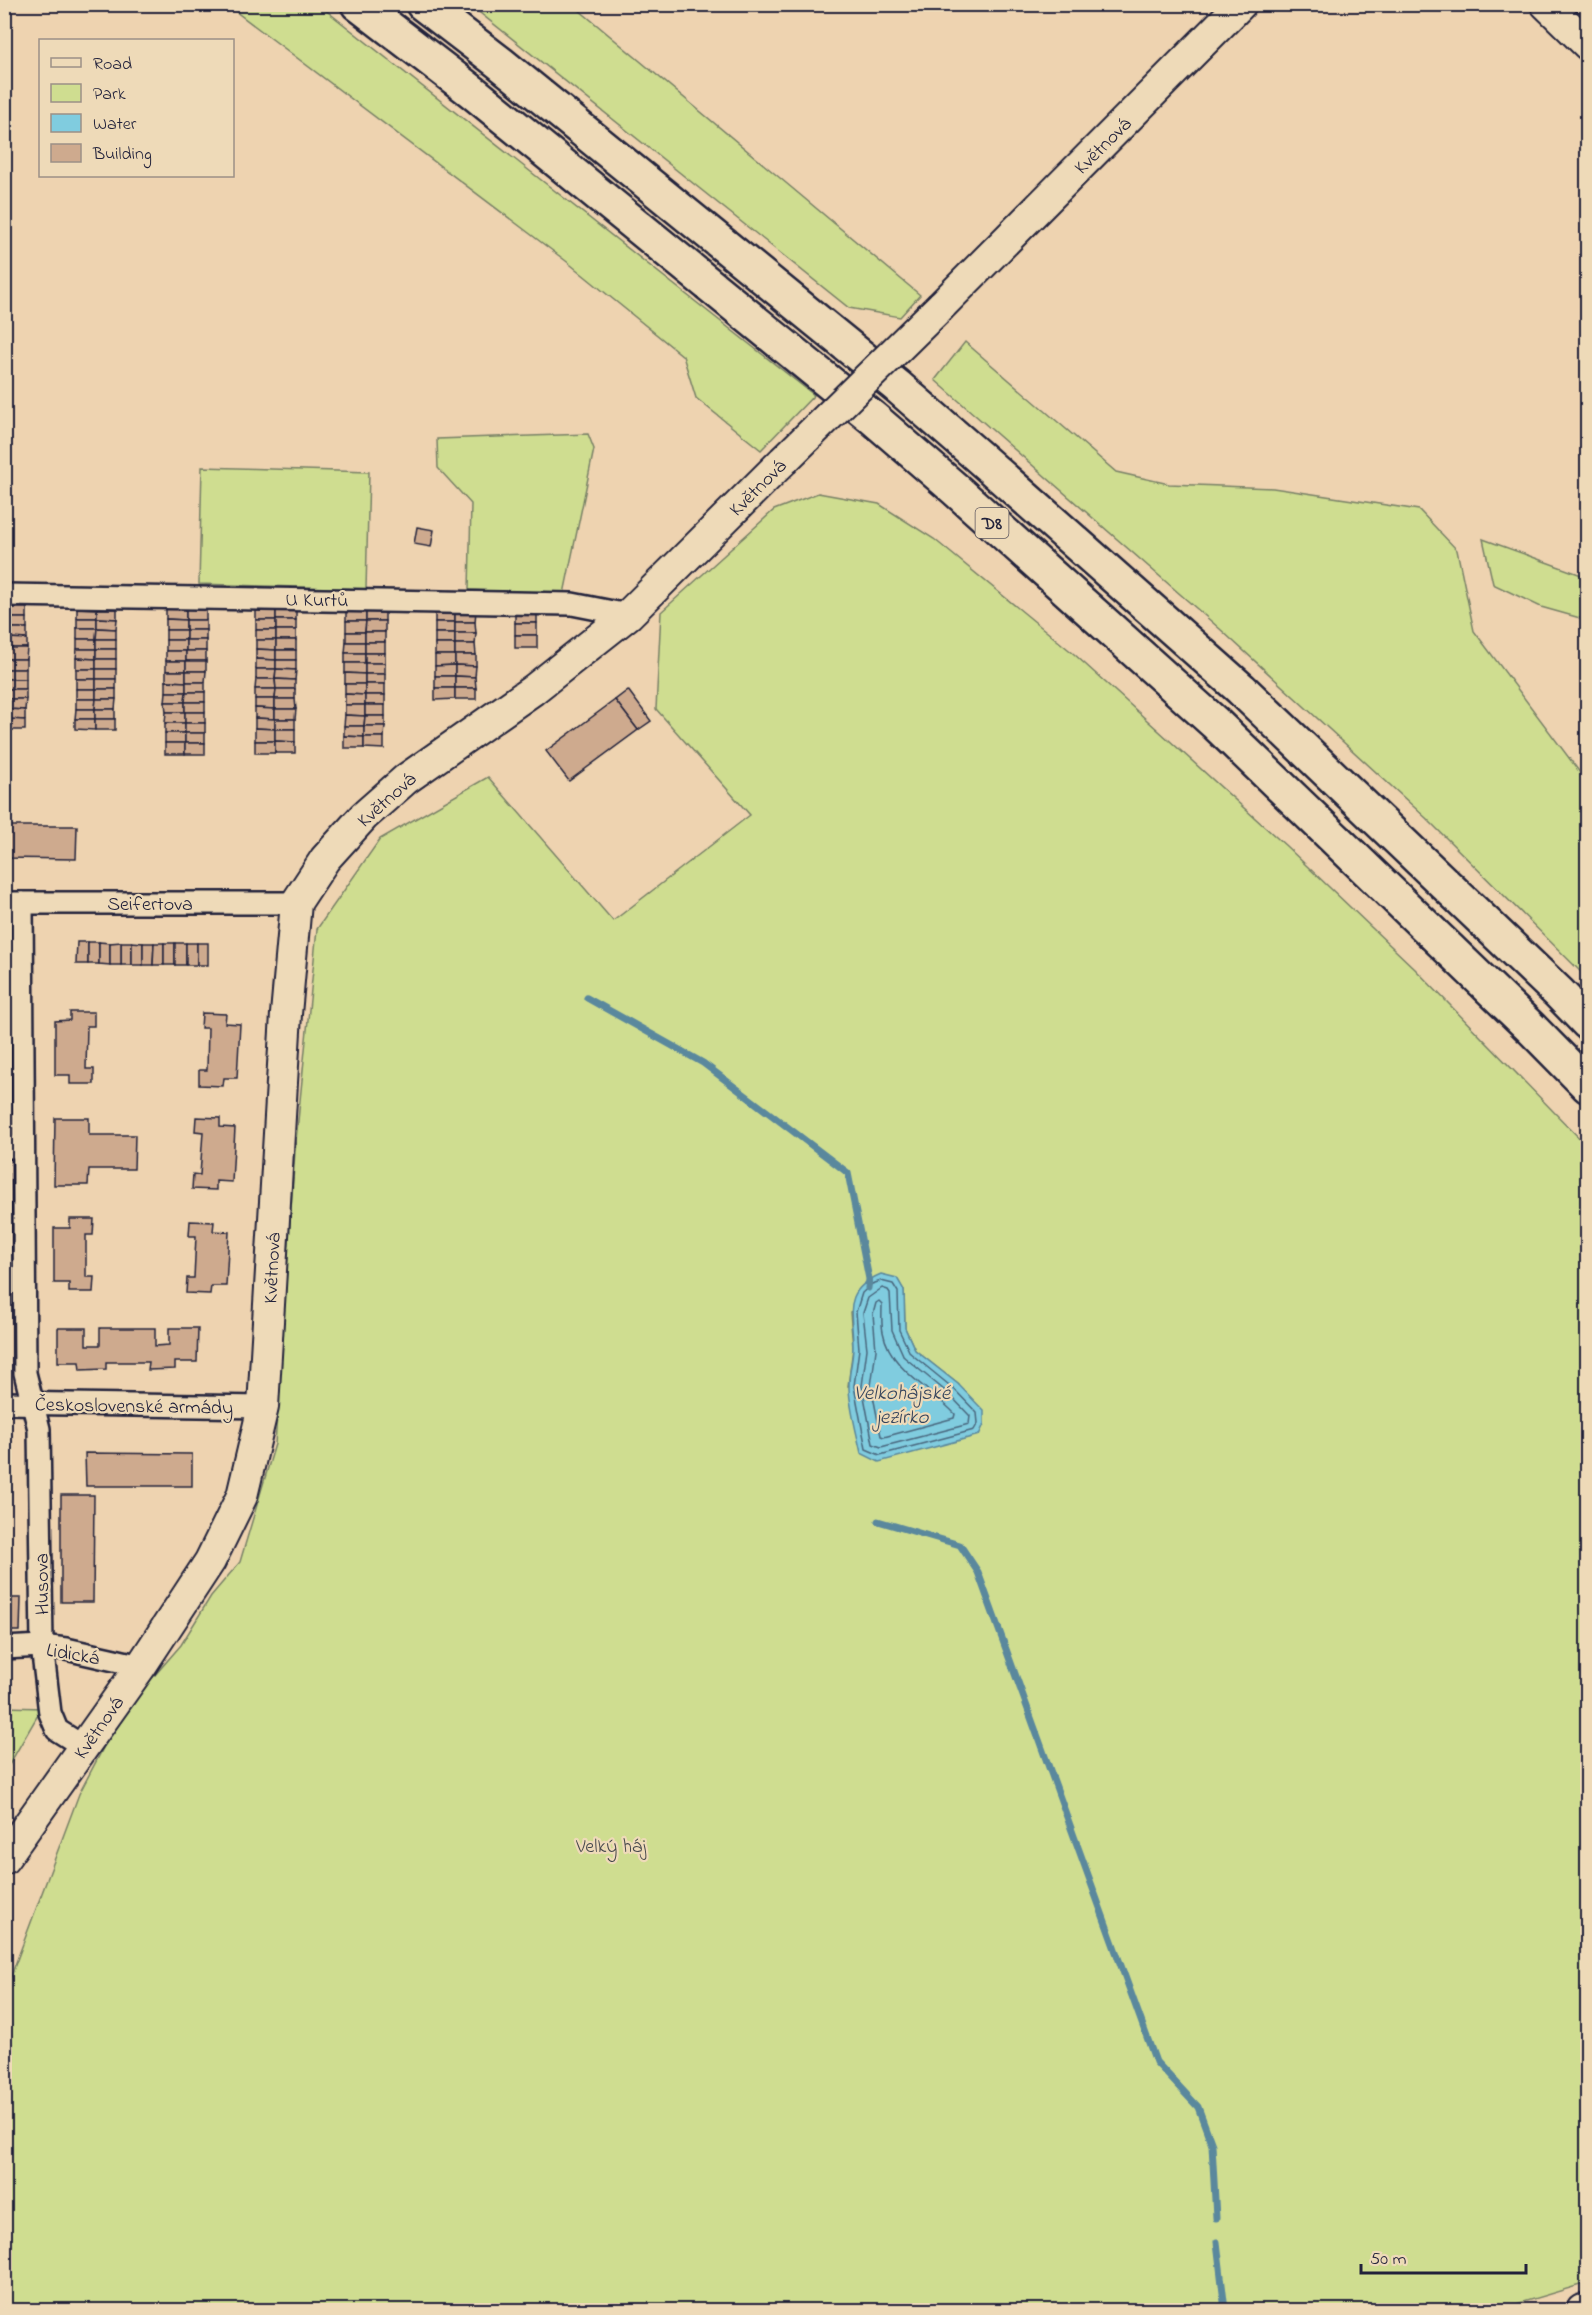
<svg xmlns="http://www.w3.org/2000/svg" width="1592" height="2315" viewBox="0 0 1592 2315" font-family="'Indie Flower',sans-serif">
	<rect width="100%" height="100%" fill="#eed3b0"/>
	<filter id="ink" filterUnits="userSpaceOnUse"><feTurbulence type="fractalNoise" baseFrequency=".0167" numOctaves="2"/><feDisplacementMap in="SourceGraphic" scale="12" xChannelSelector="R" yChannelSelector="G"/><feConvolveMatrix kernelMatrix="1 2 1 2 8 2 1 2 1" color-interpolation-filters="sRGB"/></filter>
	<g filter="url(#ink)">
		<!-- green -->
		<g fill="#cfdd90" stroke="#788066" stroke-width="1.5" fill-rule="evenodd">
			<polygon points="227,5 319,5 814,395 761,450 696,398 683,356 566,261"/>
			<polygon points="470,5 573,5 920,295 900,317 849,308"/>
			<polygon points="965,342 1116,472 1169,484 1273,488 1419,510 1457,550 1474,631 1587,782 1587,978 1426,818 1220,629 935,380"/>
			<polygon points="588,434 594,449 564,594 469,590 471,504 438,468 437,439"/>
			<polygon points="202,467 369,472 366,589 199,584"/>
			<path d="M818,493L879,504L934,539L1074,654L1286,846L1415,969L1587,1146V2283L1496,2310H5V1992L79,1794L121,1714L181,1645L211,1596L240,1562L275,1444L295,1151L317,929L380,839L488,777L613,921L750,815L656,709L661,612L774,510ZM904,1290L905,1328L915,1350L958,1384L848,1386L853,1348L850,1312Z"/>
			<polygon points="1483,539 1587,577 1587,620 1541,607 1493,584"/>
			<polygon points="5,1707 42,1708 5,1772"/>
		</g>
		<!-- water -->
		<path fill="#80ccdf" stroke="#5a889d" stroke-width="1.5" d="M881,1274L897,1278L904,1290L905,1328L915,1350L958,1384L984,1411V1424L979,1435L879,1462L861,1453C857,1434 848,1402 849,1384C849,1372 853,1360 853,1347C853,1313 841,1291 881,1274Z"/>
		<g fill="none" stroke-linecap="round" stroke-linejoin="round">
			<!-- shore -->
			<g stroke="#48667d" stroke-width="1.5">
				<polygon points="881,1281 893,1284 898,1292 899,1330 910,1353 954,1389 977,1413 978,1423 974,1430 880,1455 866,1449 854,1386 859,1349 856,1312 862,1293 872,1284"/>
				<polygon points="882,1288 888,1290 890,1293 892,1330 904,1357 949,1394 970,1416 969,1424 881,1447 873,1444 862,1386 867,1349 863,1313 868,1298"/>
				<path d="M879,1301L882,1304C882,1313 881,1323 883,1332C890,1370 931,1388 955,1414L954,1418L884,1437L881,1436L871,1386L876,1350L873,1314L876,1303Z"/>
			</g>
			<!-- stream -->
			<g stroke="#5a889d" stroke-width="7">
				<polyline points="587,998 703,1063 848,1173 869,1279 868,1288"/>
				<polyline points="878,1521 960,1545 978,1572 1156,2062 1198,2107 1212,2145 1216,2218"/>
				<polyline points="1217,2242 1225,2310"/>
			</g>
		</g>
		<!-- building -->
		<g fill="#ceaa8e" stroke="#22223b" stroke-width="1.5">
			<polygon points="417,527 434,530 431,547 414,544"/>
			<rect x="7" y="608" width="20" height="10"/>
			<polygon points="77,608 97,609 97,618 77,618"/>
			<polygon points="97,609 117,609 117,619 97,618"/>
			<polygon points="166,609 186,609 186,620 166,619"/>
			<polygon points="186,609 206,610 206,620 186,620"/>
			<rect x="256" y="610" width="20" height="10"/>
			<rect x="276" y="610" width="20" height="10"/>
			<rect x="346" y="611" width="20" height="10"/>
			<rect x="366" y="611" width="19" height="10"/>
			<rect x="435" y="611" width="20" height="11"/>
			<polygon points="455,611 476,611 475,622 455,622"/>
			<rect x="515" y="611" width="22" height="12"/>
			<rect x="7" y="618" width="20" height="10"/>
			<rect x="77" y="618" width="20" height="10"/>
			<polygon points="97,618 117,619 116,629 97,628"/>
			<polygon points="166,619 186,620 186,630 166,630"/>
			<rect x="186" y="620" width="20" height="10"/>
			<rect x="256" y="620" width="20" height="10"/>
			<rect x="276" y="620" width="20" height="10"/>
			<polygon points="346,621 366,621 365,632 346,632"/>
			<polygon points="366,621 385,621 385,632 365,632"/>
			<rect x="435" y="622" width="20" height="11"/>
			<polygon points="455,622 475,622 476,633 455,633"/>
			<rect x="515" y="623" width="22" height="12"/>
			<polygon points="7,628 27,628 27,639 7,638"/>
			<polygon points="77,628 97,628 96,639 77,639"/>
			<polygon points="97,628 116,629 116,639 96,639"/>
			<rect x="166" y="630" width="20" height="10"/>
			<rect x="186" y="630" width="20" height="10"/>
			<rect x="256" y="630" width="20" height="10"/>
			<rect x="276" y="630" width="20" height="10"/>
			<rect x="346" y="632" width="19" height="10"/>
			<rect x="365" y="632" width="20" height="10"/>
			<rect x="435" y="633" width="20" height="11"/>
			<polygon points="455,633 476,633 475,644 455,644"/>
			<rect x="515" y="635" width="22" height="13"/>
			<polygon points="7,638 27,639 27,648 7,648"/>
			<rect x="77" y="639" width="19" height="10"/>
			<rect x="96" y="639" width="20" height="10"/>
			<rect x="166" y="640" width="20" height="11"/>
			<rect x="186" y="640" width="20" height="11"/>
			<polygon points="256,640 276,640 276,650 256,649"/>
			<rect x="276" y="640" width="20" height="10"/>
			<polygon points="346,642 365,642 365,653 345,653"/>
			<rect x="365" y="642" width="20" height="11"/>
			<rect x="435" y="644" width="20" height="11"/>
			<polygon points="455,644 475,644 476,655 455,655"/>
			<polygon points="7,648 27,648 26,659 7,659"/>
			<polygon points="77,649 96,649 96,659 76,658"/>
			<rect x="96" y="649" width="20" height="10"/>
			<polygon points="256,649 276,650 276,660 256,659"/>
			<rect x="276" y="650" width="20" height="10"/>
			<rect x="166" y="651" width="20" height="10"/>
			<rect x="186" y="651" width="20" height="10"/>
			<rect x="345" y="653" width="20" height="10"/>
			<rect x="365" y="653" width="20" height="10"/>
			<polygon points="435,655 455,655 455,665 435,666"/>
			<polygon points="455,655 476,655 476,666 455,665"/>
			<polygon points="76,658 96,659 96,669 76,669"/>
			<rect x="7" y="659" width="19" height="10"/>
			<rect x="96" y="659" width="20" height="10"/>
			<polygon points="256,659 276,660 276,669 256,669"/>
			<polygon points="276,660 296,660 296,670 276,669"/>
			<rect x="166" y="661" width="20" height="10"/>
			<rect x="186" y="661" width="20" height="10"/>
			<polygon points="345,663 365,663 365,674 345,673"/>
			<rect x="365" y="663" width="20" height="11"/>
			<polygon points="455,665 455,676 435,676 435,666"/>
			<polygon points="455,665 476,666 475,677 455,676"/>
			<polygon points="7,669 26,669 26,679 6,679"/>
			<rect x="76" y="669" width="20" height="10"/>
			<rect x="96" y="669" width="20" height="10"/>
			<polygon points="256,669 276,669 275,679 256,679"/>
			<polygon points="276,669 296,670 295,680 275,679"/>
			<polygon points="166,671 186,671 186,682 166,681"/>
			<polygon points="186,671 206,671 205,682 186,682"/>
			<polygon points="345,673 365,674 365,684 345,684"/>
			<rect x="365" y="674" width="20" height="10"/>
			<rect x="435" y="676" width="20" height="12"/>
			<polygon points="455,676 475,677 476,688 455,688"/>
			<rect x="6" y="679" width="20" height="10"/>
			<rect x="76" y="679" width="20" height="10"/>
			<rect x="96" y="679" width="20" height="10"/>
			<polygon points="256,679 275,679 276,689 255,689"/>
			<polygon points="275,679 295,680 295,689 276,689"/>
			<polygon points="166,681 186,682 186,692 166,692"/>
			<rect x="186" y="682" width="19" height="10"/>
			<polygon points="345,684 365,684 365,695 345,694"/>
			<rect x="365" y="684" width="20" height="11"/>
			<polygon points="435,688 455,688 455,699 435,700"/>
			<rect x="455" y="688" width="21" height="11"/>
			<rect x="6" y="689" width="20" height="10"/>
			<rect x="76" y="689" width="20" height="10"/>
			<rect x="96" y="689" width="20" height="10"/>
			<polygon points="255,689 276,689 275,699 255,699"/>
			<polygon points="276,689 295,689 295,699 275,699"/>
			<polygon points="628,690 651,721 638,730 615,700"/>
			<polygon points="166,692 186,692 185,702 165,702"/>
			<polygon points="186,692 205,692 205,702 185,702"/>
			<polygon points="345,694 365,695 365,705 345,705"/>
			<rect x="365" y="695" width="20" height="10"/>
			<polygon points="6,699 26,699 25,710 6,709"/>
			<polygon points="76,699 96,699 95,709 76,709"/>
			<polygon points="96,699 116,699 115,709 95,709"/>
			<polygon points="255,699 275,699 275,709 255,708"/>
			<polygon points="275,699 295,699 296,709 275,709"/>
			<polygon points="615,700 638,730 569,781 546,751"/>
			<polygon points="165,702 185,702 185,712 166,712"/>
			<rect x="185" y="702" width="20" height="10"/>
			<polygon points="345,705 365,705 365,716 345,715"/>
			<rect x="365" y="705" width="20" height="11"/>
			<polygon points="255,708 275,709 275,719 255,718"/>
			<polygon points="6,709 25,710 25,720 6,719"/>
			<polygon points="76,709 95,709 95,719 75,719"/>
			<rect x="95" y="709" width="20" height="10"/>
			<polygon points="275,709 296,709 295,719 275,719"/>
			<polygon points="166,712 185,712 185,723 165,723"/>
			<rect x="185" y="712" width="20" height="11"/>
			<polygon points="345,715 365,716 364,726 344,726"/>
			<polygon points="365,716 385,716 385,726 364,726"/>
			<polygon points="255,718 275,719 275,729 255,728"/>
			<polygon points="6,719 25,720 25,730 6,730"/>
			<polygon points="75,719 95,719 95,730 75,729"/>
			<rect x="95" y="719" width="20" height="11"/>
			<rect x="275" y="719" width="20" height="10"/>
			<rect x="165" y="723" width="20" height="10"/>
			<rect x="185" y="723" width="20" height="10"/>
			<polygon points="344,726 364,726 364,737 344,736"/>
			<polygon points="364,726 385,726 384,737 364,737"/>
			<polygon points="255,728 275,729 275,741 255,741"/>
			<polygon points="275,729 295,729 295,742 275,741"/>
			<rect x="165" y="733" width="20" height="10"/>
			<rect x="185" y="733" width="20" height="10"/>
			<polygon points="344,736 364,737 364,748 344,748"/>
			<polygon points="364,737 384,737 384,749 364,748"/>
			<rect x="255" y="741" width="20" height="12"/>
			<polygon points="275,741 295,742 295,753 275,753"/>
			<rect x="165" y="743" width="20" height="11"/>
			<rect x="185" y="743" width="20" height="11"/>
			<polygon points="4,826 77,826 76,859 4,858"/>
			<polygon points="77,942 88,942 88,964 76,964"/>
			<rect x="88" y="942" width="11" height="22"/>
			<polygon points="99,942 110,943 110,965 99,964"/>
			<rect x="121" y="942" width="11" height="23"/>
			<polygon points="121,942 121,965 110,965 110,943"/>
			<polygon points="132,942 143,943 143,965 132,965"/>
			<polygon points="143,943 154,943 153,965 143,965"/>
			<polygon points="154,943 164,943 164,965 153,965"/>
			<rect x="164" y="943" width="11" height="22"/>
			<rect x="175" y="943" width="11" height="22"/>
			<rect x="186" y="943" width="11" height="22"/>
			<rect x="197" y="943" width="11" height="22"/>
			<polygon points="70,1012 94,1012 94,1026 87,1026 86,1069 94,1069 94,1084 70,1084 70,1075 55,1075 55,1021 70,1020"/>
			<polygon points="202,1013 226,1014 225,1023 240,1024 237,1078 224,1078 223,1086 199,1085 199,1070 207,1070 208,1028 201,1028"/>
			<polygon points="196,1117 220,1118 220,1127 235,1128 232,1182 216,1181 216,1190 192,1189 193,1174 200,1175 203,1132 195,1131"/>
			<polygon points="55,1118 89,1118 89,1135 135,1135 134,1169 89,1169 88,1185 54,1185"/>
			<polygon points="70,1219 94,1219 93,1235 86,1235 86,1277 94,1277 93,1292 69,1292 69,1283 54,1283 54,1228 70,1228"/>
			<polygon points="190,1221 214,1222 213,1231 229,1232 226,1286 211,1286 210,1294 186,1293 187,1278 194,1278 196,1236 189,1236"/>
			<polygon points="58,1328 86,1328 86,1345 100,1345 100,1328 155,1328 155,1346 169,1345 169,1328 198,1328 197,1362 175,1362 175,1369 148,1370 149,1362 106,1362 106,1369 80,1370 79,1362 58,1362"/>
			<polygon points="85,1453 192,1454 192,1486 86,1486"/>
			<polygon points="61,1495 94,1495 93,1602 61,1602"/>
			<polygon points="4,1598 21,1598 20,1631 4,1631"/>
		</g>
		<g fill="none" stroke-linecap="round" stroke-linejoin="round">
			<!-- street casing -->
			<g stroke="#22223b" stroke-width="26">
				<g id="street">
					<polyline points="4,595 572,604 628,615"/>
					<polyline points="4,903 296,903"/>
					<polyline points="22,903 25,1373 39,1429 42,1646 50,1713 57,1730 84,1747"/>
					<polyline points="4,1147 23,1147"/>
					<polyline points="4,1403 263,1407"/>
					<polyline points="4,1648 42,1646 66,1649 141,1666"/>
				</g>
			</g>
			<!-- secondary casing -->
			<g stroke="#22223b" stroke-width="34">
				<g id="secondary">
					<polyline points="1546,4 1588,45"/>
					<polyline points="941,306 1241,4"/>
					<polyline points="4,1859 141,1666 210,1561 242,1496 263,1407 286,1014 296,903 325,859 364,816 406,779 533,690 628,615 783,461"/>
					<polyline points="1582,2310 1588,2309"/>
				</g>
			</g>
			<!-- highway casing -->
			<g stroke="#22223b" stroke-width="38">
				<g id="highway">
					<polyline points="358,4 474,93 873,418 955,489 1215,723 1532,1029 1588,1086"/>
					<polyline points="423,4 500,63 897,386 980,458 1241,689 1559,993 1588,1023"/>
				</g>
			</g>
			<!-- street -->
			<use href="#street" stroke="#eedab8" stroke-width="21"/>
			<!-- secondary -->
			<use href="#secondary" stroke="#eedab8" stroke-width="30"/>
			<!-- highway -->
			<use href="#highway" stroke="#eedab8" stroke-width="33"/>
			<!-- secondary-bridge casing -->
			<g stroke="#22223b" stroke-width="34" stroke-linecap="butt">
				<polyline id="secondary-bridge" points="783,461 941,306"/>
			</g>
			<!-- secondary-bridge -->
			<use href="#secondary-bridge" stroke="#eedab8" stroke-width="30"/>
		</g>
	</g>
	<g text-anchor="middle" stroke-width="4.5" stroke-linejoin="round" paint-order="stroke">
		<!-- shield labels -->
		<rect fill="#eedab8" stroke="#5f5960" stroke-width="1.5" x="975.5" y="508" width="33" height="30" rx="4.5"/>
		<g font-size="18" font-weight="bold" fill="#22223b">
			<text x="992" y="529">D8</text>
		</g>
		<!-- street labels -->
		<g font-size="20" fill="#22223b" stroke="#eedab8">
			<text transform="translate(1102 145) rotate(-45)" y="7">Květnová</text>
			<text transform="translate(757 487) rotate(-45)" y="7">Květnová</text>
			<text transform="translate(317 599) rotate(1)" y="7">U Kurtů</text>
			<text transform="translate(386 799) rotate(-42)" y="7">Květnová</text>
			<text x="150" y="910">Seifertova</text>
			<text transform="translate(271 1268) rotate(-87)" y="7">Květnová</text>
			<text transform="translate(134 1405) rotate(1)" y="7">Československé armády</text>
			<text transform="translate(41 1584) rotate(-91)" y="7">Husova</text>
			<text transform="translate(73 1653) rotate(10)" y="7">Lidická</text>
			<text transform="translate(98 1727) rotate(-55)" y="7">Květnová</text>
		</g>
		<!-- park labels -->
		<g font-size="20" fill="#45474c" stroke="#eedab8">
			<text x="611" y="1852">Velký háj</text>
		</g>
		<!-- water labels -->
		<g font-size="21" font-style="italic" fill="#35445c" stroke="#eedab8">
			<text x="902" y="1399">Velkohájské<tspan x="902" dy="24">jezírko</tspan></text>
		</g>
	</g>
	<!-- margin -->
	<rect width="1592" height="2315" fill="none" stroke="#eedab8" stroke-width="24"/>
	<rect x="12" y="12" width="1568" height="2291" fill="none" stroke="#22223b" stroke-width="2" filter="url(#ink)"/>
	<!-- legend -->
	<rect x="39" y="39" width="195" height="138" fill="#eedab8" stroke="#9c9086" stroke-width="1.5"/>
	<rect x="51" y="58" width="30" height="9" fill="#eedab8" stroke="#9c9086" stroke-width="1.5"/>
	<text x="93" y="69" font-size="18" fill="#22223b">Road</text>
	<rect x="51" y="84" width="30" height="18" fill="#cfdd90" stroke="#9c9086" stroke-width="1.5"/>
	<text x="93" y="99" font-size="18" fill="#22223b">Park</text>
	<rect x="51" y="114" width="30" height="18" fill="#80ccdf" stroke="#9c9086" stroke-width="1.5"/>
	<text x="93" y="129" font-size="18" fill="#22223b">Water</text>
	<rect x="51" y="144" width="30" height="18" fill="#ceaa8e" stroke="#9c9086" stroke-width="1.5"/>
	<text x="93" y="159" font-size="18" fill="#22223b">Building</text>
	<!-- scale -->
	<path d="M1361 2264v9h165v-9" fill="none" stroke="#22223b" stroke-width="3"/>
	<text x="1370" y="2264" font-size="18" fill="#22223b" stroke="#eedab8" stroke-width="4.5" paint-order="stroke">50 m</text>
</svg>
